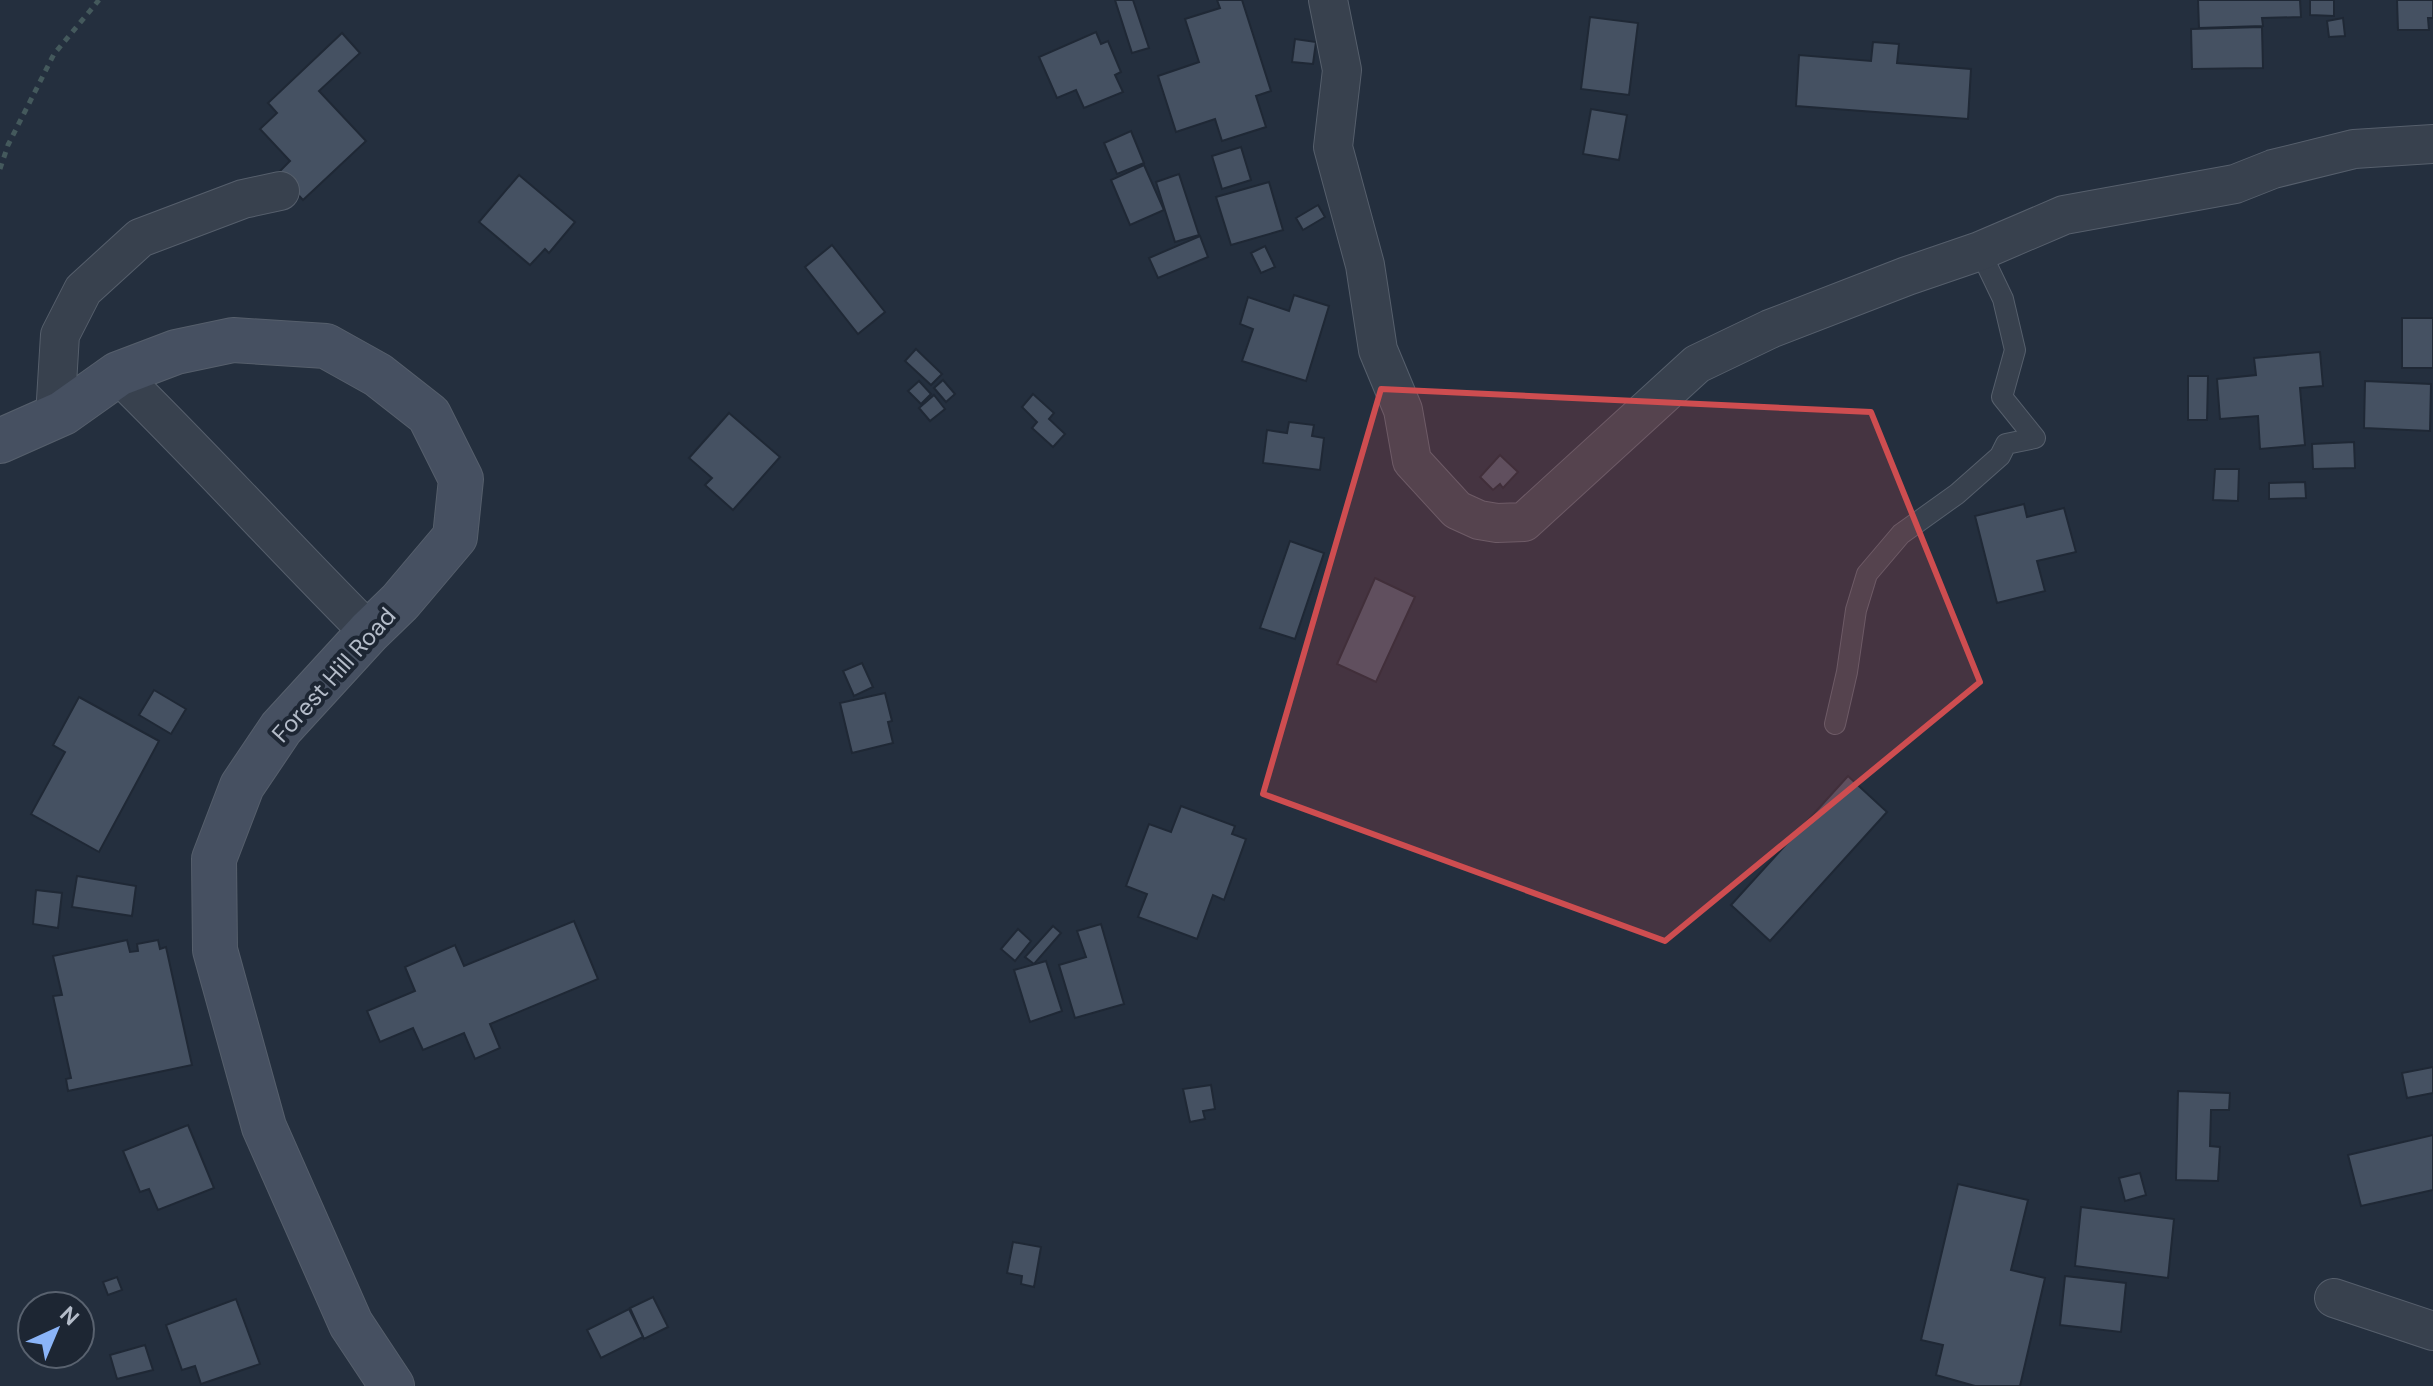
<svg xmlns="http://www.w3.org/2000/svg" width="2433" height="1386" viewBox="0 0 2433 1386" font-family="'DM Sans',sans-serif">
	<rect width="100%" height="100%" fill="#242f3e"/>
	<!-- building -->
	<g fill="#455162" stroke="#1f2835" stroke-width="2">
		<polygon points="1115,0 1133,0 1149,48 1132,53"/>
		<polygon points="1217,0 1242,0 1271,91 1256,96 1266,127 1222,141 1215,119 1176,132 1158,76 1199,62 1185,19 1220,8"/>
		<polygon points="2198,0 2300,0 2301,17 2262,18 2263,26 2199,28"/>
		<polygon points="2310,0 2334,0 2334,16 2310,15"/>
		<polygon points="2397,0 2433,0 2433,18 2428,18 2429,30 2398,30"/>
		<polygon points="1590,17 1638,23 1629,95 1581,89"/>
		<polygon points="2343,18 2345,36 2329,37 2327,21"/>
		<polygon points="2262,27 2263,68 2192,69 2191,29"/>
		<polygon points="1096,32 1101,44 1108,41 1121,72 1115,75 1123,92 1084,108 1076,90 1057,98 1039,57"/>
		<polygon points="342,33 360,53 319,91 366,141 303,200 278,173 290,161 260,129 277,113 268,103"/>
		<polygon points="1295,39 1316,42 1313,64 1292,62"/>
		<polygon points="1873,42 1899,44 1897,63 1971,69 1968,119 1796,106 1799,55 1871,61"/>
		<polygon points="1591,109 1627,115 1619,160 1583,154"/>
		<polygon points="1131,131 1144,163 1117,174 1104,143"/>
		<polygon points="1241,147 1251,180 1222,189 1212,156"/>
		<polygon points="1144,165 1164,210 1130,225 1111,180"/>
		<polygon points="1179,174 1199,235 1175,242 1156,182"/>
		<polygon points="519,175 575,222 549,253 545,249 530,265 479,222"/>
		<polygon points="1269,182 1283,230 1231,245 1216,197"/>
		<polygon points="1318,205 1325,217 1303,230 1296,218"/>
		<polygon points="1200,236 1208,257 1158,278 1149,258"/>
		<polygon points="832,245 885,312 858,334 805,267"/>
		<polygon points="1265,246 1275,267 1261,273 1251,253"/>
		<polygon points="1294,295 1329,306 1306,381 1242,361 1253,329 1240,324 1248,297 1289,311"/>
		<rect x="2402" y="318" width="31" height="50"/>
		<polygon points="916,349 942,374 931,385 905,361"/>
		<polygon points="2320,352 2323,386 2300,388 2305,445 2260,449 2258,416 2220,419 2217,379 2256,375 2254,358"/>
		<polygon points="2188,376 2208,376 2207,420 2188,420"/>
		<polygon points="943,380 955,394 946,402 934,388"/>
		<polygon points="919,381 931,394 921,404 908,391"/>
		<polygon points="2365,381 2431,384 2430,431 2364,428"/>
		<polygon points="1033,394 1054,413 1049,419 1065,434 1053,447 1032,428 1037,422 1022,407"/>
		<polygon points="934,395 945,409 930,421 919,408"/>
		<polygon points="729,413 780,457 733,510 705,485 712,478 689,458"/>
		<polygon points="1289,422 1314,425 1312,436 1324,438 1320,470 1263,463 1267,430 1287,433"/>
		<polygon points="2354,442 2355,468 2313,469 2312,444"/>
		<polygon points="1500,455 1518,472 1503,488 1500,484 1493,490 1480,477"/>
		<polygon points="2215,469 2239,469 2238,501 2213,500"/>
		<polygon points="2305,482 2306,498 2269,499 2269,483"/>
		<polygon points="2024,504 2027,517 2064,508 2076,552 2037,561 2045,591 1997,603 1975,516"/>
		<polygon points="1290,541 1324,553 1295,639 1260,628"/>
		<polygon points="1375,578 1415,597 1376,682 1337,664"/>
		<polygon points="862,663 873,687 854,696 843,671"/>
		<polygon points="154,690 186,709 171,734 139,715"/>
		<polygon points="885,693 892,721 888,722 893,743 852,753 840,703"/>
		<polygon points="79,697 159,741 99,852 31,814 65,752 53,745"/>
		<polygon points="1848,776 1887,812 1770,941 1731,905"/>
		<polygon points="1181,806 1235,826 1232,834 1246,839 1224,900 1213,895 1197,939 1138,917 1147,894 1126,886 1149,824 1171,832"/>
		<polygon points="77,876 136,886 132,916 72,907"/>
		<polygon points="36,890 62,893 58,928 33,924"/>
		<polygon points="574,921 598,979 490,1024 500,1048 475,1059 464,1033 423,1050 413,1028 380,1042 367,1011 415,991 405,967 455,945 464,966"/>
		<polygon points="1101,924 1124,1004 1075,1018 1059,965 1086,957 1077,931"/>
		<polygon points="1053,926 1061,933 1034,964 1025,957"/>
		<polygon points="1018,929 1031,941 1015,961 1001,949"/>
		<polygon points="127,940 130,952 138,951 137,944 158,940 160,949 166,947 192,1065 68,1091 66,1079 71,1078 53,996 62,995 53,956"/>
		<polygon points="1046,961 1062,1011 1030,1022 1014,970"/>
		<polygon points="2433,1067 2433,1093 2407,1098 2402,1073"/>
		<polygon points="1211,1085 1215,1109 1203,1111 1205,1119 1190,1122 1183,1089"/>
		<polygon points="2178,1091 2230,1093 2229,1110 2211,1110 2210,1146 2220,1147 2218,1181 2176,1180"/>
		<polygon points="188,1125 214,1188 158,1210 149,1189 140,1192 123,1151"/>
		<polygon points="2433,1135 2433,1190 2361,1206 2348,1155"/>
		<polygon points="2140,1173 2146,1195 2125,1201 2119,1178"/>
		<polygon points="1958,1184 2028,1200 2011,1270 2045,1278 2020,1386 1975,1386 1936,1375 1943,1345 1921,1340"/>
		<polygon points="2081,1207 2174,1219 2168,1278 2075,1266"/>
		<polygon points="1013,1242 1041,1247 1034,1287 1021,1284 1022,1276 1007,1273"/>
		<polygon points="2065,1276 2126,1283 2121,1332 2060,1325"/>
		<polygon points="117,1277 122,1290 108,1295 103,1282"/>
		<polygon points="653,1297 668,1327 644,1339 630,1308"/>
		<polygon points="236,1299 260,1364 201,1384 195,1366 182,1370 166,1325"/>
		<polygon points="629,1309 643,1337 601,1358 587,1330"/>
		<polygon points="145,1345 153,1370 117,1379 110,1355"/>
	</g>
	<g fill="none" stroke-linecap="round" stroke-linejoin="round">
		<!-- lane casing -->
		<g stroke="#565f6c" stroke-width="22">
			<polyline id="lane" points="1835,724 1847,672 1856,610 1867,574 1901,534 1957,494 2000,456 2006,444 2035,438 2002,397 2015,350 2003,299 1980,251"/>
		</g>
		<!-- street casing -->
		<g stroke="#565f6c" stroke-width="40">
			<g id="street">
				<polyline points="1328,0 1342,70 1333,147 1365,265 1378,350 1403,410 1412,461 1457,510 1479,520 1497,523 1524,522 1697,364 1770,329 1907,276 1980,251 2064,215 2235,184 2273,169 2354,149 2433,144"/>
				<path d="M118,374C204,458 284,547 369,632"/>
				<polyline points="55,416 60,335 83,290 140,238 243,199 280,191"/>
				<polyline points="2334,1298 2433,1331"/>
			</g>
		</g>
		<!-- secondary casing -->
		<g stroke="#565f6c" stroke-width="46">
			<polyline id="secondary" points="0,441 63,413 118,374 176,352 233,340 326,346 378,375 429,415 461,479 455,537 400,602 369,632 281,728 242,786 214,859 215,950 264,1127 351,1324 392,1386"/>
		</g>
		<!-- path -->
		<polyline stroke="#44595c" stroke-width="5" stroke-dasharray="6 6" stroke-linecap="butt" points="0,169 8,145 54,54 99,0"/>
		<!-- lane -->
		<use href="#lane" stroke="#38414e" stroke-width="20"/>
		<!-- street -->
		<use href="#street" stroke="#38414e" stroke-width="38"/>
		<!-- secondary -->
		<use href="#secondary" stroke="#465061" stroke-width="44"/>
	</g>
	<!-- marked area -->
	<path fill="#ce4d50" fill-opacity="0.2" stroke="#ce4d50" stroke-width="6" stroke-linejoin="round" d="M1381,389L1871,412L1980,682L1665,941L1263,794Z"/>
	<g text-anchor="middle" stroke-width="8" stroke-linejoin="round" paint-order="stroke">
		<!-- street labels -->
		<g font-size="24" fill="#b4bcc9" stroke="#1d2633">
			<text transform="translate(334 675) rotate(-48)" y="8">Forest Hill Road</text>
		</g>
	</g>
	<!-- north arrow -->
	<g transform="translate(56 1330) rotate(44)"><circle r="38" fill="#1d2633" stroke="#59626f" stroke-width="2"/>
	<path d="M0-6L14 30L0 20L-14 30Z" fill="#8ab4f8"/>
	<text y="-12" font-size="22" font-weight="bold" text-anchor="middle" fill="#b4bcc9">N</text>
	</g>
</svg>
